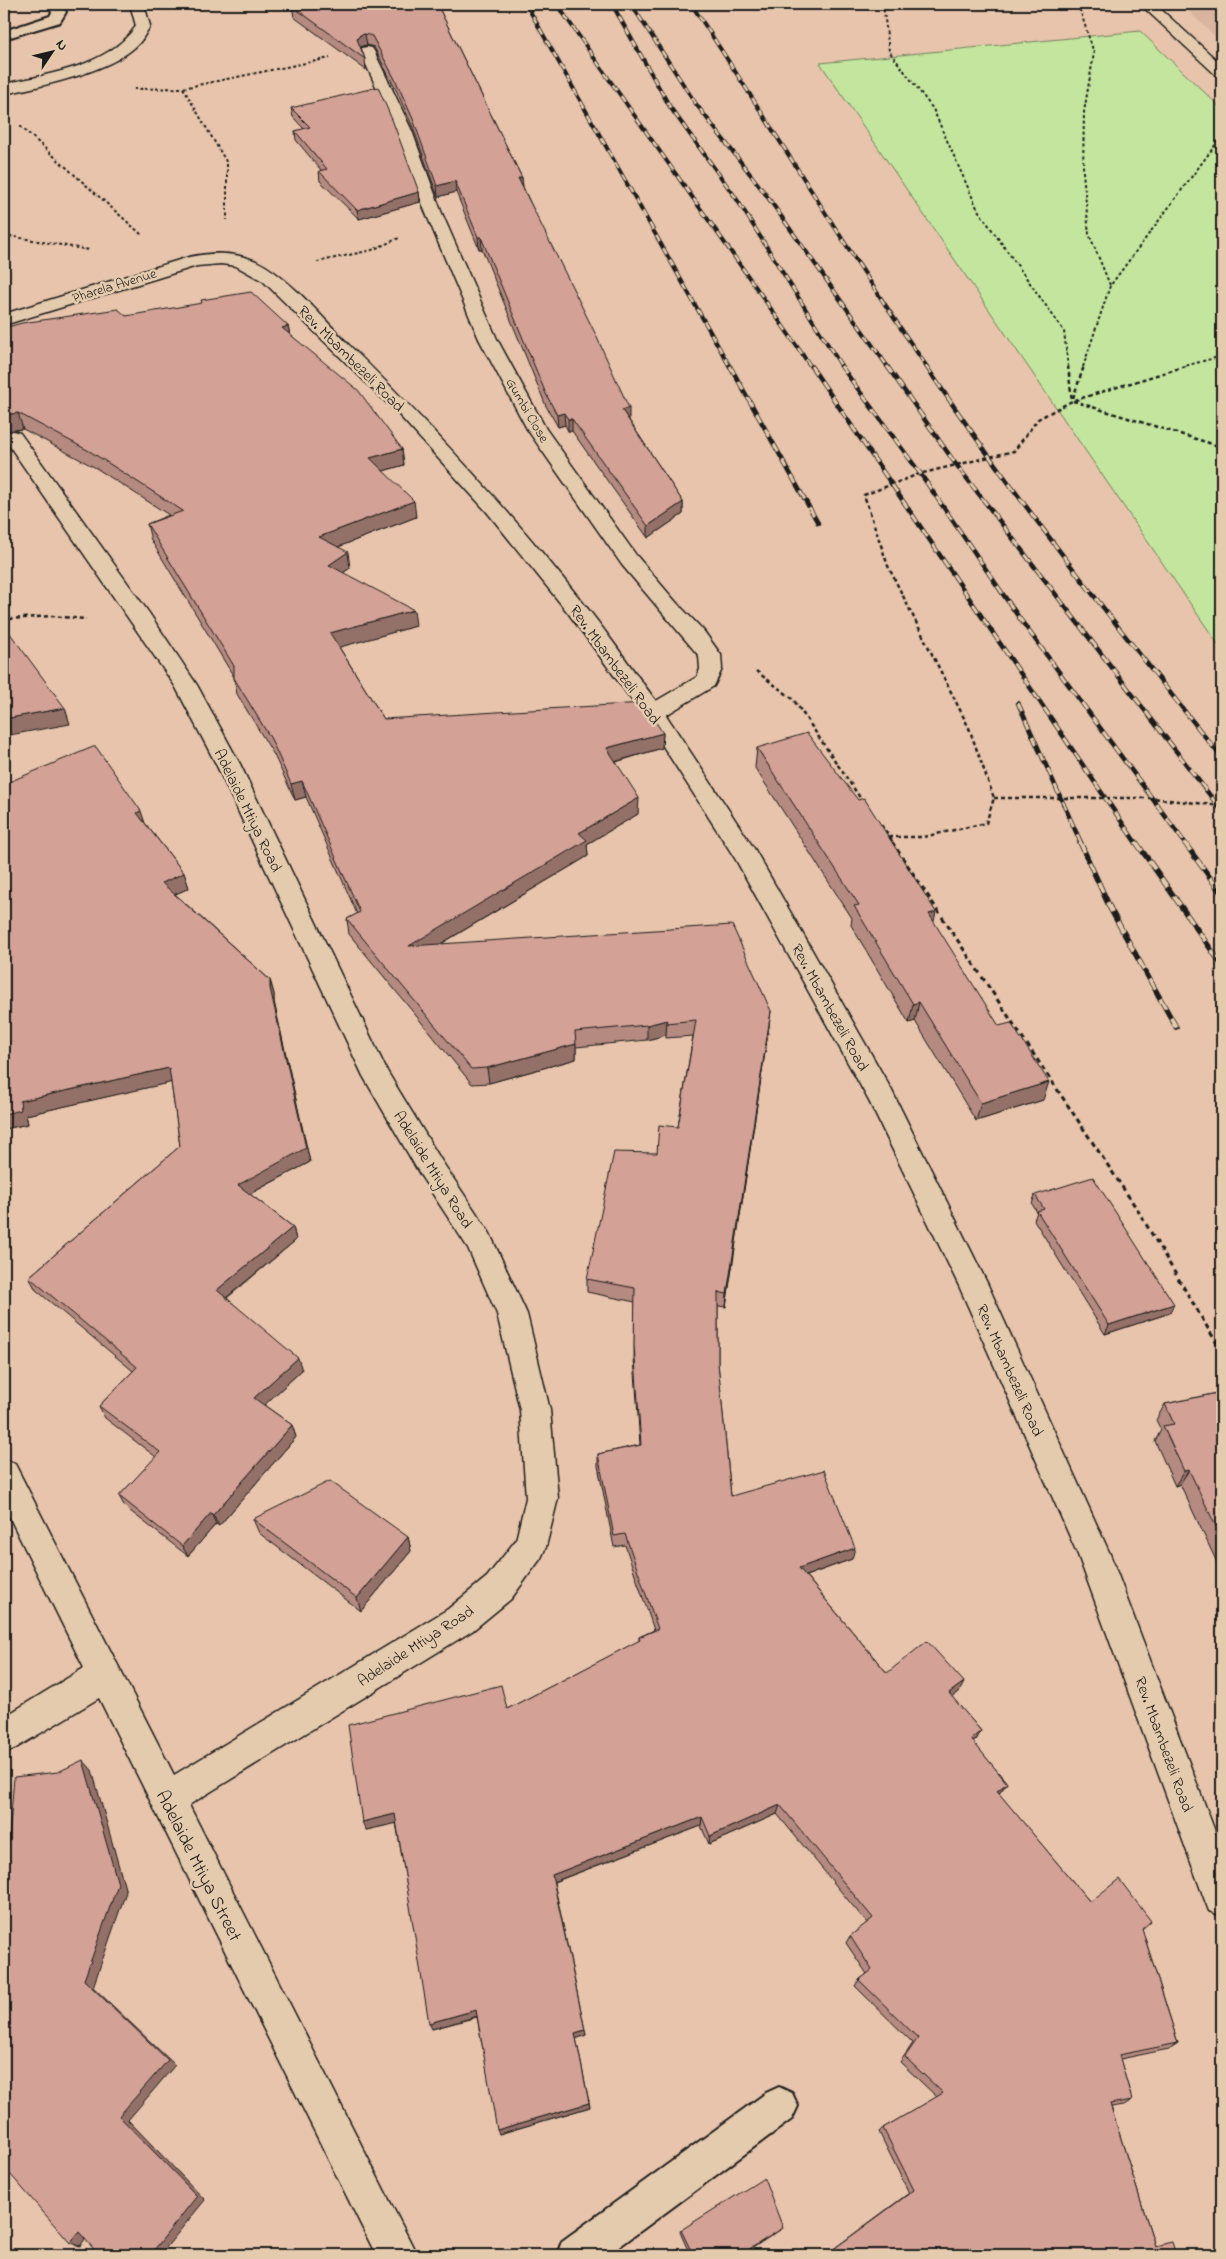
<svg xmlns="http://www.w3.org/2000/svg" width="1226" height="2259" viewBox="0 0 1226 2259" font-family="'Indie Flower',sans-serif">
	<rect width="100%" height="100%" fill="#e7c4ab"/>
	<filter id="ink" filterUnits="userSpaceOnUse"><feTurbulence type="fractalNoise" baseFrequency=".02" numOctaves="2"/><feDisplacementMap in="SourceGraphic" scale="10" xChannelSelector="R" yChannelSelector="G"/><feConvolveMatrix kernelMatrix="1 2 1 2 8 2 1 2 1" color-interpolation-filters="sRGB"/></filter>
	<g filter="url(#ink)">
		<!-- built -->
		<polygon fill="#d9b49f" points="1181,4 1222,4 1222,43"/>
		<!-- green -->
		<polygon fill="#c3e59e" stroke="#70805d" points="1140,31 1222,109 1222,650 820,63"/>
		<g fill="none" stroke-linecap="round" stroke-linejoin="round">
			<!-- lane casing -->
			<g stroke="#1c1c1c" stroke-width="4">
				<g id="lane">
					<polygon points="47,4 61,4 66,12 60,22 4,39 4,31 50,16 52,12"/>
					<polygon points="779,2087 792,2093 798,2106 792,2119 608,2255 557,2255 562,2241 766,2093"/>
				</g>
			</g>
			<!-- street casing -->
			<g stroke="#1c1c1c" stroke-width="3">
				<g id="street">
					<path d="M130,4H144L150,26C147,31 144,37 140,42C114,72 41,86 4,94V84C48,74 108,67 136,26Z"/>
					<polygon points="1140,4 1155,4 1222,65 1222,78 1217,76"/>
					<path d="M367,47L372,48L374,51L412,131L441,211L497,339L546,429L636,555L675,601L703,630L721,655L722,669L714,686L666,715L755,850L891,1089L988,1285L1110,1554L1222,1850V1916L1209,1911L1204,1898L1078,1555L959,1286L869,1101L736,860L645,718L569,614L487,512L399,415L263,281L236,266L221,264L197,266L4,325V314L189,257C211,252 235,252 256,261C288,276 323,318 348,344C432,426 511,512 584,604C609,635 632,669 656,701L697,677L700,669L699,656L622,565L527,429L479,339L425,211L396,131L360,51L362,48Z"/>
					<polygon points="13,431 20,433 149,613 197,685 240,764 387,1071 441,1160 489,1232 527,1314 550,1410 558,1498 546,1547 541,1558 511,1599 472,1631 189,1805 417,2255 376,2255 99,1698 16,1748 4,1753 4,1717 84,1668 4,1506 4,1459 15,1464 174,1775 448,1609 487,1577 516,1540 526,1498 520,1410 497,1314 468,1248 421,1176 363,1076 216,764 175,686 4,438 6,433"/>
				</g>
			</g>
			<!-- path-far2 -->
			<g stroke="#1c1c1c" stroke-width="2" stroke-dasharray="3 2.5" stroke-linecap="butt">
				<polyline points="883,4 889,51 933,109 978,210 1064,331 1068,367"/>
				<polyline points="1078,4 1094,53 1084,112 1083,172 1089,234 1110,285"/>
				<polyline points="183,88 227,163 227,220"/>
				<polyline points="134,89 183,88 330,58"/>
				<polyline points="20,126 142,235"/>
				<polyline points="4,235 89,250"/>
				<polyline points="317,262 372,250 399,238"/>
				<polyline points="1083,367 1110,286 1222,136"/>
				<polyline points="1181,367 1222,356"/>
			</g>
			<!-- path-far1 -->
			<g stroke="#1c1c1c" stroke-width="2.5" stroke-dasharray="4 3" stroke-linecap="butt">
				<polyline points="1068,366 1072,401"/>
				<polyline points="1073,398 1084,366"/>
				<polyline points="1073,401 1222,447"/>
				<polyline points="4,610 9,619 4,621"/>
				<polyline points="9,619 51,616 86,619"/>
				<polyline points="756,671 793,699 863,802"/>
				<polyline points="994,798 1152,798 1222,806"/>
				<polyline points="881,825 890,837 923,837 986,823 994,798 969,728 888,566 864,495 919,474 1014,451 1038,419 1072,401 1186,366"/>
				<polyline points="890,838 893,843"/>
			</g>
			<!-- path -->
			<polyline stroke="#1c1c1c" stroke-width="3" stroke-dasharray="5 4" stroke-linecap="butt" points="892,842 1137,1209 1222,1352"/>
			<!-- lane -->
			<use href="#lane" fill="#e5cbad" fill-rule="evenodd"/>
			<!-- street -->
			<use href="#street" fill="#e5cbad" fill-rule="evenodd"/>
			<!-- rail-far2 casing -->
			<g stroke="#1c1c1c" stroke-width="4">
				<g id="rail-far2">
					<polyline points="526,4 730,367"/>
					<path d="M557,4C640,126 728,245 811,367"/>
					<polyline points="612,4 670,107 736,198 842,367"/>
					<polyline points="631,4 696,104 764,192 888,367"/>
					<path d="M691,4C771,124 845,248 927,367"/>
				</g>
			</g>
			<!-- rail-far1 casing -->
			<g stroke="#1c1c1c" stroke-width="4.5">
				<g id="rail-far1">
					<polyline points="730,366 818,523"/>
					<polyline points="811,366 1136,843"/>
					<polyline points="841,366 920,473 1020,619 1185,843"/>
					<polyline points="887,366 955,463 1222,811"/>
					<path d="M926,366C1018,502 1120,630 1222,758"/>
					<polyline points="1018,703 1081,843"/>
				</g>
			</g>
			<!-- rail casing -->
			<g stroke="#1c1c1c" stroke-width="5.5">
				<g id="rail">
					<polyline points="1080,842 1111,910 1176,1027"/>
					<polyline points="1136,842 1222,965"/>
					<polyline points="1184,842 1222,894"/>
				</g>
			</g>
			<!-- rail-far2 -->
			<use href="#rail-far2" stroke="#e5cbad" stroke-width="2.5" stroke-dasharray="7" stroke-linecap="butt"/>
			<!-- rail-far1 -->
			<use href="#rail-far1" stroke="#e5cbad" stroke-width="3" stroke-dasharray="9" stroke-linecap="butt"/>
			<!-- rail -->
			<use href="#rail" stroke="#e5cbad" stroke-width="4" stroke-dasharray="11" stroke-linecap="butt"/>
		</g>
		<!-- wall -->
		<g fill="#b58a80" stroke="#1c1c1c">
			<polygon points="437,4 522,178 523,187 629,420 683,502 683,514 648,538 572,431 568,431 565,425 558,427 546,406 482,249 479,249 456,192 438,197 414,130 397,92 374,47 367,45 362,46 361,47 365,59 366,70 294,17 292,6"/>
			<polygon points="291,108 419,192 420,202 359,219 320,181 319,171 321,170 296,140 295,131 304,129 293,117"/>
			<polygon points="126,316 288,326 290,334 402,449 404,465 383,471 416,517 338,547 350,568 343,573 416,626 339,647 384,719 663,733 662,748 616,762 638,814 587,844 588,856 441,944 769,1026 726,1307 718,1306 718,1363 731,1496 852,1559 806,1576 887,1673 959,1692 952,1697 981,1731 976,1740 973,1742 1007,1783 1001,1791 999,1794 1090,1902 1142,1929 1178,2043 1169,2049 1120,2059 1132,2100 1124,2105 1111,2107 1155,2246 1176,2255 835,2255 832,2250 909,2193 879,2132 883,2128 937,2097 900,2062 913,2043 855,1986 859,1980 867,1974 846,1943 850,1936 867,1923 777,1814 709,1844 701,1826 554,1882 585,2030 586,2035 576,2038 590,2107 499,2134 477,2017 432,2029 396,1823 366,1830 507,1709 639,1641 639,1637 654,1630 625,1545 614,1547 598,1466 598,1454 640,1445 634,1358 635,1302 587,1292 587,1279 657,1153 678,1127 693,1036 666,1038 666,1035 647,1040 576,1047 576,1059 489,1083 472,1084 349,934 347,919 357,914 306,797 295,800 274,755 237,694 234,677 151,540 147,524 169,515 96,468 23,429 5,431 4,434 4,328"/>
			<polygon points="757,748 1043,1100 976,1121 915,1021 909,1023 851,925 852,918 755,768"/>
			<polygon points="4,784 145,823 184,873 189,888 175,894 270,980 274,994 274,1002 310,1162 250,1194 293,1227 296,1240 227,1298 302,1370 264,1405 292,1425 296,1437 219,1526 216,1524 188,1556 125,1507 119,1496 156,1457 105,1418 99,1406 133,1371 36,1290 29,1277 180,1146 171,1082 26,1115 28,1124 4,1129"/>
			<polygon points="1035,1195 1170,1313 1105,1334 1034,1220 1037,1212 1032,1204"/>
			<polygon points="1222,1392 1222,1573 1180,1484 1175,1486 1155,1441 1161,1430 1156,1420 1165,1404"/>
			<polygon points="253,1519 408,1537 411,1551 361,1611 259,1533"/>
			<polygon points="1222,1583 1222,1599 1217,1589"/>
			<polygon points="783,2228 742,2255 690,2255 680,2232 681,2230"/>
		</g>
		<!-- shaded-wall -->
		<g fill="#947168" stroke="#1c1c1c">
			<polygon points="365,34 367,45 362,46 358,50 357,39 360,35"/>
			<polygon points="518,178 522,178 523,189"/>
			<polygon points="455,181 456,192 438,197 437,186"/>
			<polygon points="419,192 420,202 359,219 357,210"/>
			<polygon points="478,237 481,237 482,249 479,249"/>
			<polygon points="288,326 291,341 282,328"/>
			<polygon points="629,408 629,420 622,410"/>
			<polygon points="18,413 23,429 5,431 4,434 4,415"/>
			<polygon points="564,413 565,425 558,427 557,415"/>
			<rect x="568" y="419" width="4" height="12"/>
			<polygon points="402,449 404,465 372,474 370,458"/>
			<polygon points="414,501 416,517 322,553 319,537"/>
			<polygon points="683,502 683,514 648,538 648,526"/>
			<polygon points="348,552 350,568 331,581 329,565"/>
			<polygon points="414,610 416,626 333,649 330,633"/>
			<polygon points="65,708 70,724 4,736 4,719"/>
			<polygon points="663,733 662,748 607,764 607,748"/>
			<polygon points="302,781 306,797 295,800 291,784"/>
			<polygon points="639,798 638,814 587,844 588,856 412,961 409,946 579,833"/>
			<polygon points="141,811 146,826 137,813"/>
			<polygon points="184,873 189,888 167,898 162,883"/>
			<polygon points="936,912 932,930 929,914"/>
			<polygon points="270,980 274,994 274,1002 310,1162 242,1198 238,1185 270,988"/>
			<polygon points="919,1002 915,1021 909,1023 913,1004"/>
			<polygon points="771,1011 769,1026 726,1307 727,1294"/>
			<polygon points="667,1020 666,1035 647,1040 647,1025"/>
			<polygon points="576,1044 576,1059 489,1083 487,1068"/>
			<polygon points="169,1068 173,1082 26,1115 28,1124 4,1129 4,1114 20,1101"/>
			<polygon points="1049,1082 1043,1100 976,1121 981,1103"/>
			<polygon points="293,1227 296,1240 221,1302 217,1290"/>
			<polygon points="1174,1304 1170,1313 1105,1334 1109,1325"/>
			<polygon points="298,1358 302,1370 259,1410 254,1398"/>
			<polygon points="292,1425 296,1437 219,1526 213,1515"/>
			<polygon points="1189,1470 1180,1484 1175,1486 1184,1471"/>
			<polygon points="211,1513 216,1524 188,1556 182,1546"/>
			<polygon points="408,1537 411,1551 361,1611 357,1598"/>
			<polygon points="855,1548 852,1559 797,1579 799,1568"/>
			<polygon points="964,1682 959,1692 944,1703 949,1693"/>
			<polygon points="981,1731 976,1740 965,1749 971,1739"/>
			<polygon points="83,1760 92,1770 126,1892 93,1987 175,2065 128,2120 205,2200 160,2255 150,2255 119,2116 84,1980"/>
			<polygon points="1007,1783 1001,1791 991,1800 997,1791"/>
			<polygon points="780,1805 777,1814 709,1844 710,1836"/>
			<polygon points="395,1814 398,1823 366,1830 362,1822"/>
			<polygon points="702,1817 701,1826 553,1882 552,1875"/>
			<polygon points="476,2010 478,2016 432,2029 429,2023"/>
			<polygon points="585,2030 586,2035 576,2039 575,2033"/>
			<polygon points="589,2103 590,2107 499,2134 497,2130"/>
			<polygon points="79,2232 88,2235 80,2246 70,2243"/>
			<polygon points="4,2238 9,2255 4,2255"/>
		</g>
		<!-- building -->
		<g fill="#d3a195" stroke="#1c1c1c">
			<polygon points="300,4 437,4 522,178 518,178 594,331 629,408 622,410 683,502 648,526 572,419 568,419 564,413 557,415 546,394 481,237 478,237 455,181 437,186 413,119 396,81 372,36 365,34 360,35 357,39 365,59 292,6"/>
			<polygon points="378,87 393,122 419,192 357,210 319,171 327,169 295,131 310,127 291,108"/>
			<polygon points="251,292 288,326 282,328 358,390 402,449 370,458 414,501 319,537 348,552 329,565 414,610 330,633 384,719 643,703 663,733 607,748 639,798 579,833 587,840 409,946 732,925 771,1011 727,1294 718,1292 718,1363 731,1496 824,1470 855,1548 799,1568 887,1673 927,1641 964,1682 949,1693 981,1731 971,1739 1007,1783 997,1791 1090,1902 1119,1879 1151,1921 1142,1929 1178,2043 1119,2055 1132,2100 1110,2104 1155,2246 1172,2242 1176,2255 840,2255 835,2248 914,2190 883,2128 943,2093 905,2057 918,2038 859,1980 872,1970 850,1936 873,1918 780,1805 710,1836 702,1817 552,1875 585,2030 575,2033 589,2103 497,2130 476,2010 429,2023 395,1814 362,1822 348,1725 501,1685 507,1709 640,1640 639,1637 658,1629 625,1534 614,1536 598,1454 641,1445 634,1345 635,1288 587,1279 614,1152 657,1153 659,1125 678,1127 696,1020 666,1023 667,1020 647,1025 575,1032 576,1044 487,1068 471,1069 347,919 360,912 302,781 291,784 271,739 234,678 234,666 147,524 183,511 91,452 18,413 4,415 4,328 22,323 118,309 126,316 202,303 201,300"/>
			<polygon points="9,632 65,708 4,719 4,634"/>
			<polygon points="807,733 858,800 864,798 936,912 929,914 999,1026 1011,1023 1049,1082 981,1103 919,1002 913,1004 854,906 859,905 757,748"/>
			<polygon points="93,747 96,747 141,811 137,813 184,873 162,883 270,980 270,988 306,1148 238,1185 293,1227 217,1290 298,1358 254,1398 292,1425 213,1515 211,1513 182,1546 119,1496 160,1452 99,1406 137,1367 29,1277 180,1146 169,1068 20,1101 21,1110 4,1114 4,784"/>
			<polygon points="1093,1177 1174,1304 1109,1325 1037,1211 1044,1209 1035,1195"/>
			<polygon points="1222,1392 1222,1539 1189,1470 1184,1471 1163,1426 1174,1424 1165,1404"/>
			<polygon points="330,1481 408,1537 357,1598 253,1519"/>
			<polygon points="83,1760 118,1884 84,1980 168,2060 119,2116 197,2196 150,2255 99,2255 79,2232 70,2243 4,2167 4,1883 9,1839 14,1777 58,1772"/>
			<polygon points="764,2178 783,2228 740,2255 693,2255 681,2230"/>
		</g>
	</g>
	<g text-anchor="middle" stroke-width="5" stroke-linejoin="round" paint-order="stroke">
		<!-- far-street labels -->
		<g font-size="14" fill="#1c1c1c" stroke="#e5cbad">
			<text transform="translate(114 285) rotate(-17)" y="5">Pharela Avenue</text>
			<text transform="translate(528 410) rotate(60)" y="5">Gumbi Close</text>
		</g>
		<!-- street labels -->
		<g font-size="16" fill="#1c1c1c" stroke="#e5cbad">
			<text transform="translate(352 358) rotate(45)" y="6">Rev. Mbambezeli Road</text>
			<text transform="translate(616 664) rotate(54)" y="6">Rev. Mbambezeli Road</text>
			<text transform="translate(249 810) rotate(64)" y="6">Adelaide Mtiya Road</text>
			<text transform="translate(831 1007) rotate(61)" y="6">Rev. Mbambezeli Road</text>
			<text transform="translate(434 1169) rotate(58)" y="6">Adelaide Mtiya Road</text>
			<text transform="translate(1011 1370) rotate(66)" y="6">Rev. Mbambezeli Road</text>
			<text transform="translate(415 1645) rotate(-33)" y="6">Adelaide Mtiya Road</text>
			<text transform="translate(1165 1744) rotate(70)" y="6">Rev. Mbambezeli Road</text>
		</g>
		<!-- near-street labels -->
		<g font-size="19" fill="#1c1c1c" stroke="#e5cbad">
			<text transform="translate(200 1865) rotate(63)" y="7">Adelaide Mtiya Street</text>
		</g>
	</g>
	<!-- margin -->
	<rect width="1226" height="2259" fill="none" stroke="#e5cbad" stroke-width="20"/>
	<rect x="10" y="10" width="1206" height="2239" fill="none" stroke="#1c1c1c" stroke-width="2" filter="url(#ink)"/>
	<!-- north arrow -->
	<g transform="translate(52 52) rotate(55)" stroke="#e5cbad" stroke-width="4" paint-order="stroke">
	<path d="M0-4L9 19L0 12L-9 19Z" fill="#1c1c1c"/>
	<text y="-8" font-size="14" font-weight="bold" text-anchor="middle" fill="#1c1c1c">N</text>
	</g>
</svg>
